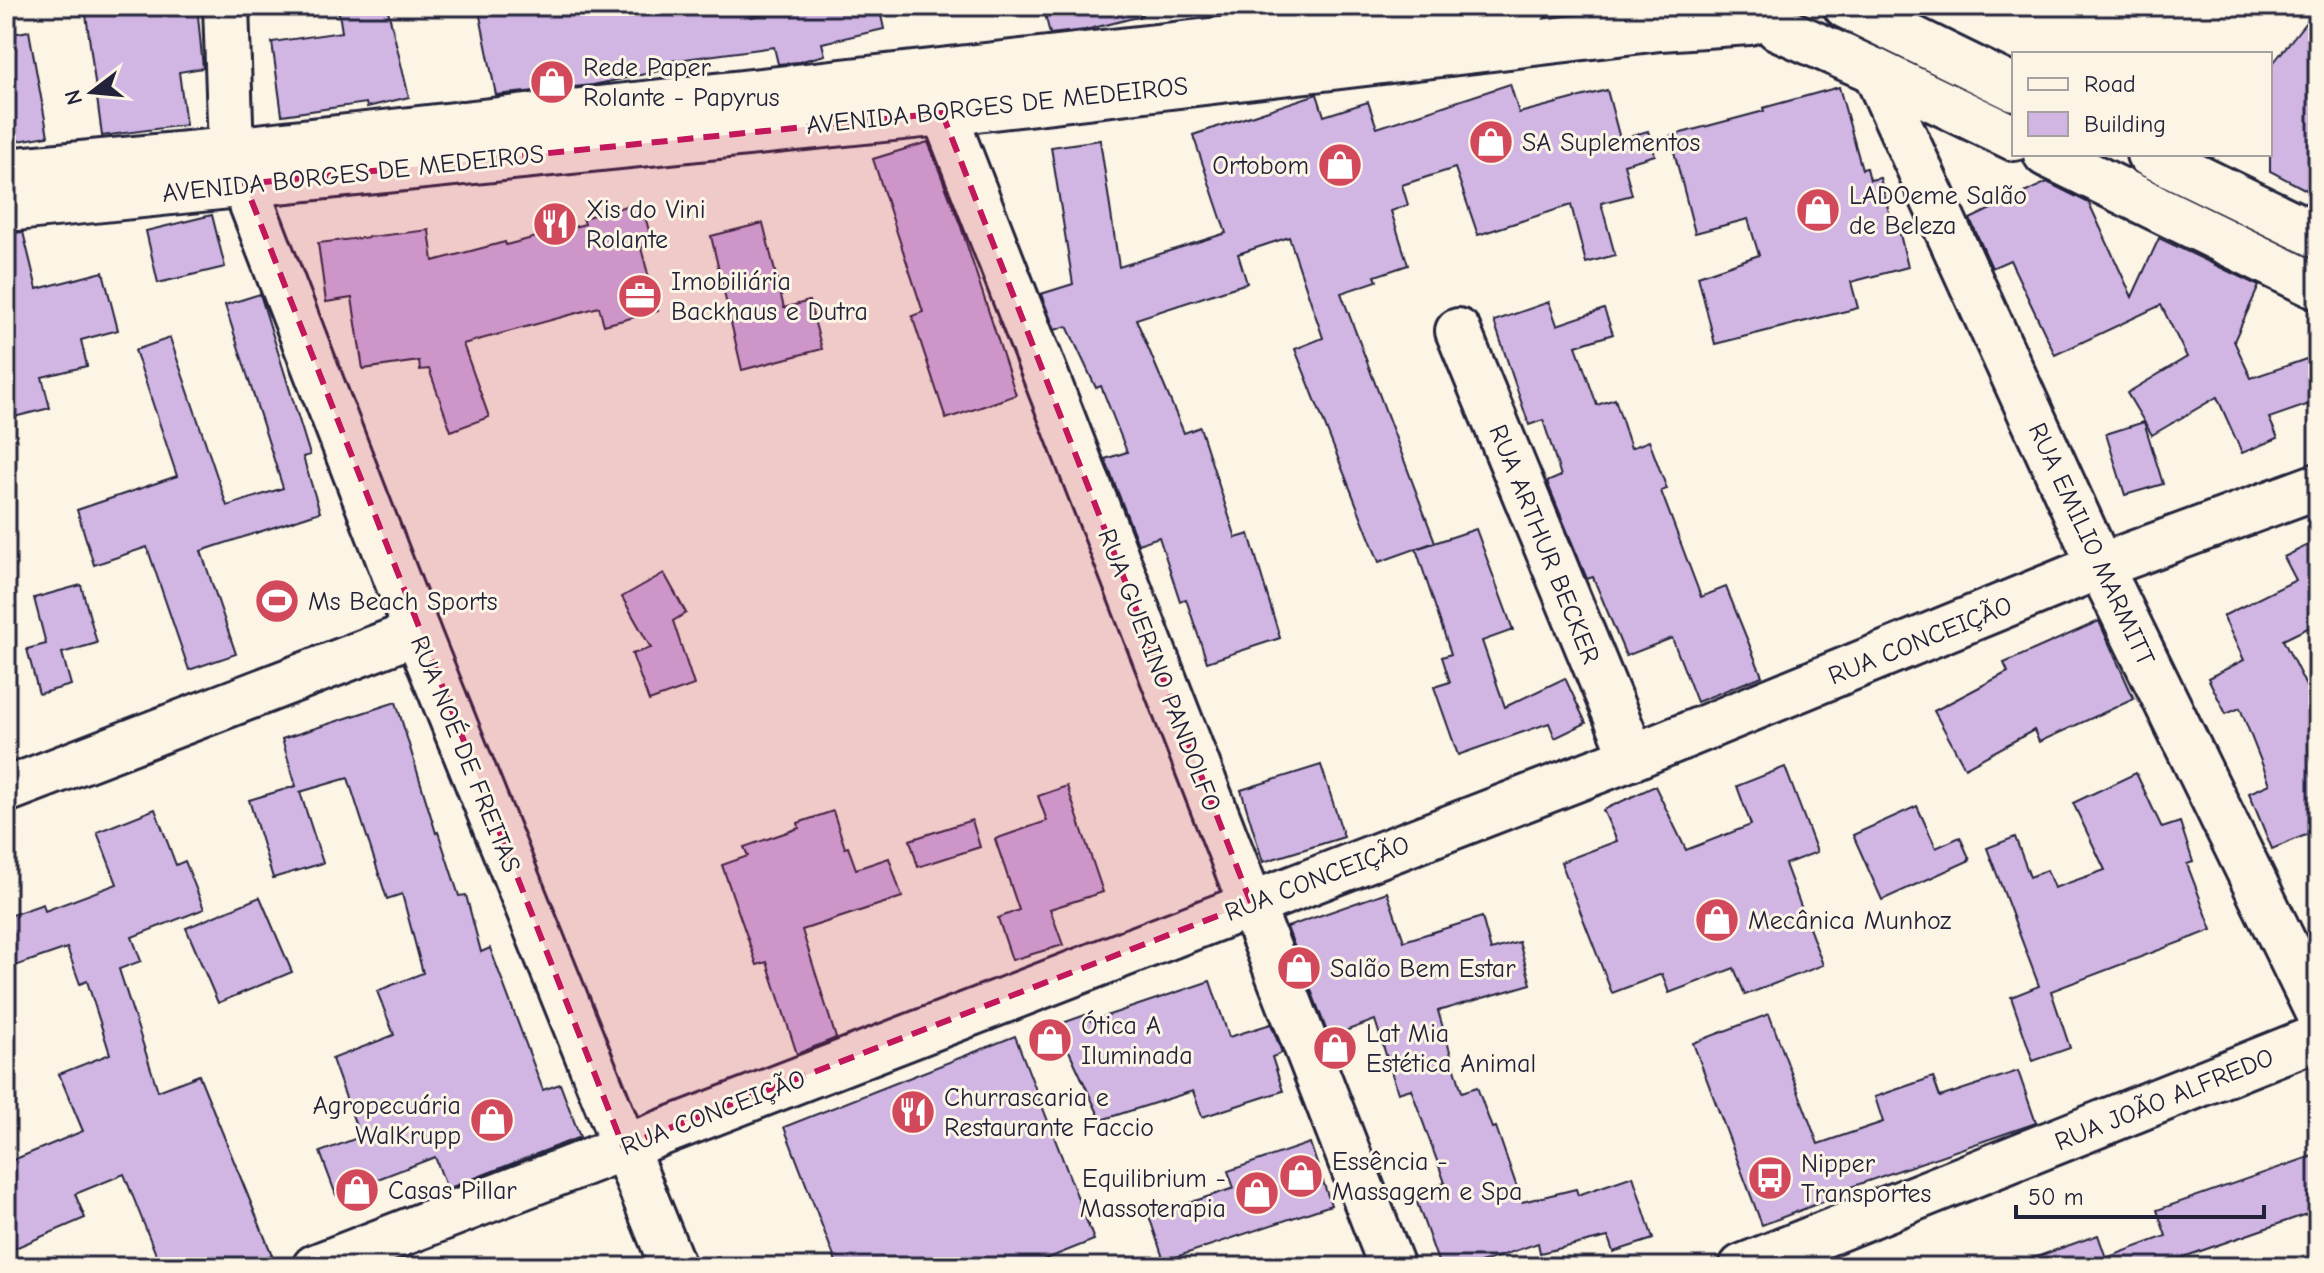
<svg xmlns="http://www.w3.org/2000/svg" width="2324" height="1273" viewBox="0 0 2324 1273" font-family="'Comic Neue',sans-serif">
	<rect width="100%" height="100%" fill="#fcf5e5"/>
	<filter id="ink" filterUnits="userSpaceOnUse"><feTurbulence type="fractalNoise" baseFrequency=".0125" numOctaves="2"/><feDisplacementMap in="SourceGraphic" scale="16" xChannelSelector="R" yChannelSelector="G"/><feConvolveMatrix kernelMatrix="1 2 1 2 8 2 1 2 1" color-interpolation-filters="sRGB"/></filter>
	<g filter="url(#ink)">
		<!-- building -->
		<g fill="#d1b6e4" stroke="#22223b" stroke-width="2">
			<polygon points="144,6 197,6 203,68 179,72 186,125 102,136 86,14"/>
			<polygon points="338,6 387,6 409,97 367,107 366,103 282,115 272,42 342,32"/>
			<polygon points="478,6 749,6 751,17 796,6 879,6 884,29 822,43 825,55 798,62 778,64 774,47 662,62 664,70 593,85 496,95"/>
			<polygon points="1043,6 1141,6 1142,16 1085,30 1050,34"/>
			<polygon points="2318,7 2318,196 2270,171 2270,67"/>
			<polygon points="29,31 48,136 6,143 6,35"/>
			<polygon points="1510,84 1519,113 1607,90 1620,139 1648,131 1655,155 1624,164 1632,195 1601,203 1615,255 1586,263 1571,205 1478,235 1455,168 1402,185 1408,205 1391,211 1408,265 1375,276 1377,281 1341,293 1435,542 1379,562 1295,349 1323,338 1289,237 1238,254 1247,283 1136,319 1184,433 1200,427 1236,538 1249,534 1280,638 1207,662 1186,599 1180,601 1159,537 1138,544 1105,459 1127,452 1101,386 1096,388 1067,326 1055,330 1041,294 1073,284 1051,147 1100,140 1119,267 1226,233 1193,135 1317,94 1324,116 1368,102 1377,128"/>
			<polygon points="1839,87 1862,169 1867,168 1870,180 1880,178 1893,227 1898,226 1908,267 1851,282 1858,308 1715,344 1698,276 1759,255 1748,219 1695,233 1670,136 1764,111 1763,108"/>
			<polygon points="928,142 961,227 1016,395 946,419 912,316 923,312 873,159"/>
			<polygon points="2047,182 2089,203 2132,297 2159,238 2259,286 2234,341 2251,378 2318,355 2318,401 2269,418 2278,438 2242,453 2217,397 2152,435 2127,393 2187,357 2161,305 2055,355 2010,260 1992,268 1970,219"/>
			<polygon points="641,202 653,245 641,248 658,311 604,325 599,307 463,344 489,417 451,431 429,369 420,370 419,361 363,369 352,298 326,302 318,243 429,230 433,261 505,242 506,245 585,224 583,218"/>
			<polygon points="212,215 225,267 158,283 146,231"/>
			<polygon points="763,223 784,308 809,301 822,349 742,370 711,236"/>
			<polygon points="23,232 37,289 103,272 118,330 81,340 87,366 42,377 50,408 6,419 6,234"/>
			<polygon points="260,294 310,455 303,457 320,512 201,551 236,654 189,670 147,547 94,565 77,510 177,476 135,350 170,338 227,506 283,488 225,305"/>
			<polygon points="1549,302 1557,325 1604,309 1613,334 1576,346 1597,405 1615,399 1631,448 1649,441 1667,489 1661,491 1701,597 1726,587 1762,676 1697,702 1672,638 1626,656 1593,577 1587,579 1547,482 1561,476 1543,420 1529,425 1494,321"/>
			<polygon points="2144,422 2163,484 2125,495 2106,434"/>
			<polygon points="1476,529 1513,630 1482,641 1505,707 1565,678 1586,723 1555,738 1549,723 1458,755 1434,687 1450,682 1442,657 1451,654 1416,549"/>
			<polygon points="2318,540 2318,623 2283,640 2318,710 2318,830 2272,849 2249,793 2270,784 2240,708 2226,714 2208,678 2244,660 2223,616 2296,580 2284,557"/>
			<polygon points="664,573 686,613 673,621 694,685 649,701 632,654 651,648 622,597"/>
			<polygon points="81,585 97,643 62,653 71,685 39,694 27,649 46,644 34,598"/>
			<polygon points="2099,621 2134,699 2039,742 2034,730 1965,768 1934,711 2008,672 2004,663"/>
			<polygon points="396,702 436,833 438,832 459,896 466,895 481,952 490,948 543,1090 560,1084 580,1137 447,1189 435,1157 336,1195 320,1152 360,1137 332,1059 394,1035 377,991 423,973 402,894 387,899 348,778 300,792 323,863 273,878 249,800 296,786 282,739"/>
			<polygon points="1321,765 1344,837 1263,862 1241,790"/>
			<polygon points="1785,767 1817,852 1785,864 1823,965 1745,995 1734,968 1669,993 1662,974 1612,993 1561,862 1617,841 1603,810 1655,786 1686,850 1751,825 1737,786"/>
			<polygon points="2136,773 2162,828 2180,822 2193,862 2187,864 2212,930 2051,991 2070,1048 2033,1061 2011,997 2039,986 1987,848 2015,837 2030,877 2047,870 2054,888 2105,870 2073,803"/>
			<polygon points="1067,786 1103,892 1050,909 1063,945 1012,960 998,918 1019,910 995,839 1047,821 1038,796"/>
			<polygon points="1917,806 1936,848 1960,837 1970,860 1882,900 1853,835"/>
			<polygon points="155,809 176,865 185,861 204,909 132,937 141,961 119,969 158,1091 199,1075 272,1255 242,1267 161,1267 124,1174 75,1194 85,1218 6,1252 6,1163 83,1131 59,1074 110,1054 87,981 80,984 67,948 6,969 6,917 43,904 45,911 117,884 97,832"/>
			<polygon points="833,811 845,848 848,847 856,869 889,858 902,897 802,930 836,1038 797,1054 767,962 757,965 722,865 748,856 744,847 799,828 798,823"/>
			<polygon points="972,820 980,847 918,867 910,840"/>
			<polygon points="1387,892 1404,941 1482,917 1491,950 1519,942 1531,984 1438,1011 1462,1092 1477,1087 1492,1128 1496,1127 1522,1202 1576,1189 1578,1195 1633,1176 1653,1239 1613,1252 1608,1237 1540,1253 1538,1243 1469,1267 1440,1267 1414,1194 1445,1183 1411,1089 1398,1093 1375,1020 1329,1037 1287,927"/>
			<polygon points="260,897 292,972 218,1003 186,928"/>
			<polygon points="1210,981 1229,1037 1271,1024 1282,1053 1272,1057 1283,1091 1202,1117 1193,1091 1101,1120 1057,1025 1088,1014 1091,1021"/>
			<polygon points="1769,1014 1818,1144 1883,1122 1875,1097 1933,1077 1940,1097 2018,1071 2036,1123 1836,1192 1838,1196 1762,1225 1693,1043"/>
			<polygon points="1015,1036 1094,1240 1026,1267 838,1267 784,1127"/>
			<polygon points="1310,1143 1331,1205 1164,1261 1149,1216 1234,1188 1228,1171"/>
			<polygon points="2318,1154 2318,1210 2175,1260 2177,1267 2019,1267 2019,1263 2098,1235 2106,1258 2166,1236 2157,1210"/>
		</g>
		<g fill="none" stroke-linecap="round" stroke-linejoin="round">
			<!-- minor casing -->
			<g stroke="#22223b" stroke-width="50">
				<g id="minor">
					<polyline points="226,6 231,150 417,632 673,1267"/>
					<polyline points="1875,71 2100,566 2318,1013"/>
					<polyline points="931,80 1392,1267"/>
					<polyline points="1458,331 1633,757"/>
					<polyline points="6,790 417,632"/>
					<polyline points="1742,1267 2318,1037"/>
				</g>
			</g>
			<!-- major casing -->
			<g stroke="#22223b" stroke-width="50">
				<g id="major">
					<polyline points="1846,6 2014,88"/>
					<polyline points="1778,28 1875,71 2014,138"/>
					<polyline points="2046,154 2318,287"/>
					<polyline points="2149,154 2318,236"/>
					<polyline points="6,171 231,150 1525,6"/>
					<polyline points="6,209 942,113 1660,28 1749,22"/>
					<polyline points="315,1267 1633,757 2100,566 2318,486"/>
				</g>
			</g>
			<!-- minor -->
			<use href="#minor" stroke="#fcf5e5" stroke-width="44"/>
			<!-- major -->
			<use href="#major" stroke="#fcf5e5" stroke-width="44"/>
		</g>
	</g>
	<!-- marked area -->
	<path fill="#c2185b" fill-opacity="0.2" stroke="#c2185b" stroke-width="6" stroke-dasharray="16 10" stroke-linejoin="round" d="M942,113L1251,903L623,1146L245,184Z"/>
	<!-- icons -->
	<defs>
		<g id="shop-disc" transform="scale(2.3)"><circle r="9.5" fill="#d1495b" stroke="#fcf5e5"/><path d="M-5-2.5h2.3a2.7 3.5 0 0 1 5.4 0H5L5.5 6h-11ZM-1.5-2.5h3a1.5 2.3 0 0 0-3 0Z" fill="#fff"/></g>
		<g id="restaurant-disc" transform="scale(2.3)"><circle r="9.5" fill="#d1495b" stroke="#fcf5e5"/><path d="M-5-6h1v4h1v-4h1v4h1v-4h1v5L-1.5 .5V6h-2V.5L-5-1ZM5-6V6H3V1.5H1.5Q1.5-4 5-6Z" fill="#fff"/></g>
		<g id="office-disc" transform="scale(2.3)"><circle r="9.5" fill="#d1495b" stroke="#fcf5e5"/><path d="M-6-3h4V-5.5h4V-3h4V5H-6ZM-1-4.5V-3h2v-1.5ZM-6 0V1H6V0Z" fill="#fff"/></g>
		<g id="stadium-disc" transform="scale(2.3)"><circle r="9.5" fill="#d1495b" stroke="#fcf5e5"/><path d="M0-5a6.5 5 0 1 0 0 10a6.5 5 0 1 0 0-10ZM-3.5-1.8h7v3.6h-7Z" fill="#fff"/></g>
		<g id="bus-disc" transform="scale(2.3)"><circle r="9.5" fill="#d1495b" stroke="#fcf5e5"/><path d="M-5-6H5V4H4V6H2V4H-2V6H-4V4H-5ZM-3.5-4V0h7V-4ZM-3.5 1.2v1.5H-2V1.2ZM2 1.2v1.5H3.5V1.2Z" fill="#fff"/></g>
	</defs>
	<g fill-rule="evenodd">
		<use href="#shop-disc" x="552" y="82"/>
		<use href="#shop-disc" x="1491" y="142"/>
		<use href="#shop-disc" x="1340" y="165"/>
		<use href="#shop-disc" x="1818" y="210"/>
		<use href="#restaurant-disc" x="555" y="224"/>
		<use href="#office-disc" x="640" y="296"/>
		<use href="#stadium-disc" x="277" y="601"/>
		<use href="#shop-disc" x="1717" y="920"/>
		<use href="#shop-disc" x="1299" y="968"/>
		<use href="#shop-disc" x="1050" y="1040"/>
		<use href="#shop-disc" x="1335" y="1048"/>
		<use href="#restaurant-disc" x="913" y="1112"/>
		<use href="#shop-disc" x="492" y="1120"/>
		<use href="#shop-disc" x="1301" y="1176"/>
		<use href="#bus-disc" x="1770" y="1178"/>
		<use href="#shop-disc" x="357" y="1190"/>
		<use href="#shop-disc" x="1257" y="1193"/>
	</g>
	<g text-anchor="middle" stroke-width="6" stroke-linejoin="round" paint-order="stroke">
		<!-- poi labels -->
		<g font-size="26" fill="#22223b" stroke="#fcf5e5" text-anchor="start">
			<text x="583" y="76">Rede Paper<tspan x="583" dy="30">Rolante - Papyrus</tspan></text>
			<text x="1522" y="151">SA Suplementos</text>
			<text x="1309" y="174" text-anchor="end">Ortobom</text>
			<text x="1849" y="204">LADOeme Salão<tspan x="1849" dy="30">de Beleza</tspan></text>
			<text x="586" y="218">Xis do Vini<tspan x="586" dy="30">Rolante</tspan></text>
			<text x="671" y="290">Imobiliária<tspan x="671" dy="30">Backhaus e Dutra</tspan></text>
			<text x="308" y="610">Ms Beach Sports</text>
			<text x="1748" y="929">Mecânica Munhoz</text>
			<text x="1330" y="977">Salão Bem Estar</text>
			<text x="1081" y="1034">Ótica A<tspan x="1081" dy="30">Iluminada</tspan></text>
			<text x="1366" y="1042">Lat Mia<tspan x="1366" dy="30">Estética Animal</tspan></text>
			<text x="944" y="1106">Churrascaria e<tspan x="944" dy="30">Restaurante Faccio</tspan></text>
			<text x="461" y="1114" text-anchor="end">Agropecuária<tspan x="461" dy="30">WalKrupp</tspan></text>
			<text x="1332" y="1170">Essência -<tspan x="1332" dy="30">Massagem e Spa</tspan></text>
			<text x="1801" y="1172">Nipper<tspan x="1801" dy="30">Transportes</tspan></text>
			<text x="1226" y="1187" text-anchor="end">Equilibrium -<tspan x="1226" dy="30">Massoterapia</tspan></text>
			<text x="388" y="1199">Casas Pillar</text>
		</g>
		<!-- street labels -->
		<g font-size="26" fill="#22223b" stroke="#fcf5e5">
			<text transform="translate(997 105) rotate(-6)" y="9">AVENIDA BORGES DE MEDEIROS</text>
			<text transform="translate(353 173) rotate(-6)" y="9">AVENIDA BORGES DE MEDEIROS</text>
			<text transform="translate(1545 544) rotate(68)" y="9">RUA ARTHUR BECKER</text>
			<text transform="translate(2092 544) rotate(65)" y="9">RUA EMILIO MARMITT</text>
			<text transform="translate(1920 640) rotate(-22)" y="9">RUA CONCEIÇÃO</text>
			<text transform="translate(1160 670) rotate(69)" y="9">RUA GUERINO PANDOLFO</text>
			<text transform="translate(466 754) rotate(68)" y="9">RUA NOÉ DE FREITAS</text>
			<text transform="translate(1317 878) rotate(-21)" y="9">RUA CONCEIÇÃO</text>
			<text transform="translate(2164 1099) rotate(-22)" y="9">RUA JOÃO ALFREDO</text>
			<text transform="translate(713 1112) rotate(-21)" y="9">RUA CONCEIÇÃO</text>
		</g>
	</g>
	<!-- margin -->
	<rect width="2324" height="1273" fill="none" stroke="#fcf5e5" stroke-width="32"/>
	<rect x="16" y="16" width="2292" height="1241" fill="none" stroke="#22223b" stroke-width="3" filter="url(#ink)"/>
	<!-- legend -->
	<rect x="2012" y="52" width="260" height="104" fill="#fcf5e5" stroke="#a5a1a1" stroke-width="2"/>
	<rect x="2028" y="78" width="40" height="12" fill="#fcf5e5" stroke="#a5a1a1" stroke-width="2"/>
	<text x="2084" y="92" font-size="24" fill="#22223b">Road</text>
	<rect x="2028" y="112" width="40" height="24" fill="#d1b6e4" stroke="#a5a1a1" stroke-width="2"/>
	<text x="2084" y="132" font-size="24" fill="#22223b">Building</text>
	<!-- north arrow -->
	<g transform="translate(92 92) rotate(254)" stroke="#fcf5e5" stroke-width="6" paint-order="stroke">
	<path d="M0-6L14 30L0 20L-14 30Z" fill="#22223b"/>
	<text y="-12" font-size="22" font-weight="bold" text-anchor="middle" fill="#22223b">N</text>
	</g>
	<!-- scale -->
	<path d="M2016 1205v12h248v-12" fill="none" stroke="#22223b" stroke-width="4"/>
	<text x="2028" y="1205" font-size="24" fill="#22223b" stroke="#fcf5e5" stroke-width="6" paint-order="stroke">50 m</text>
</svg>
